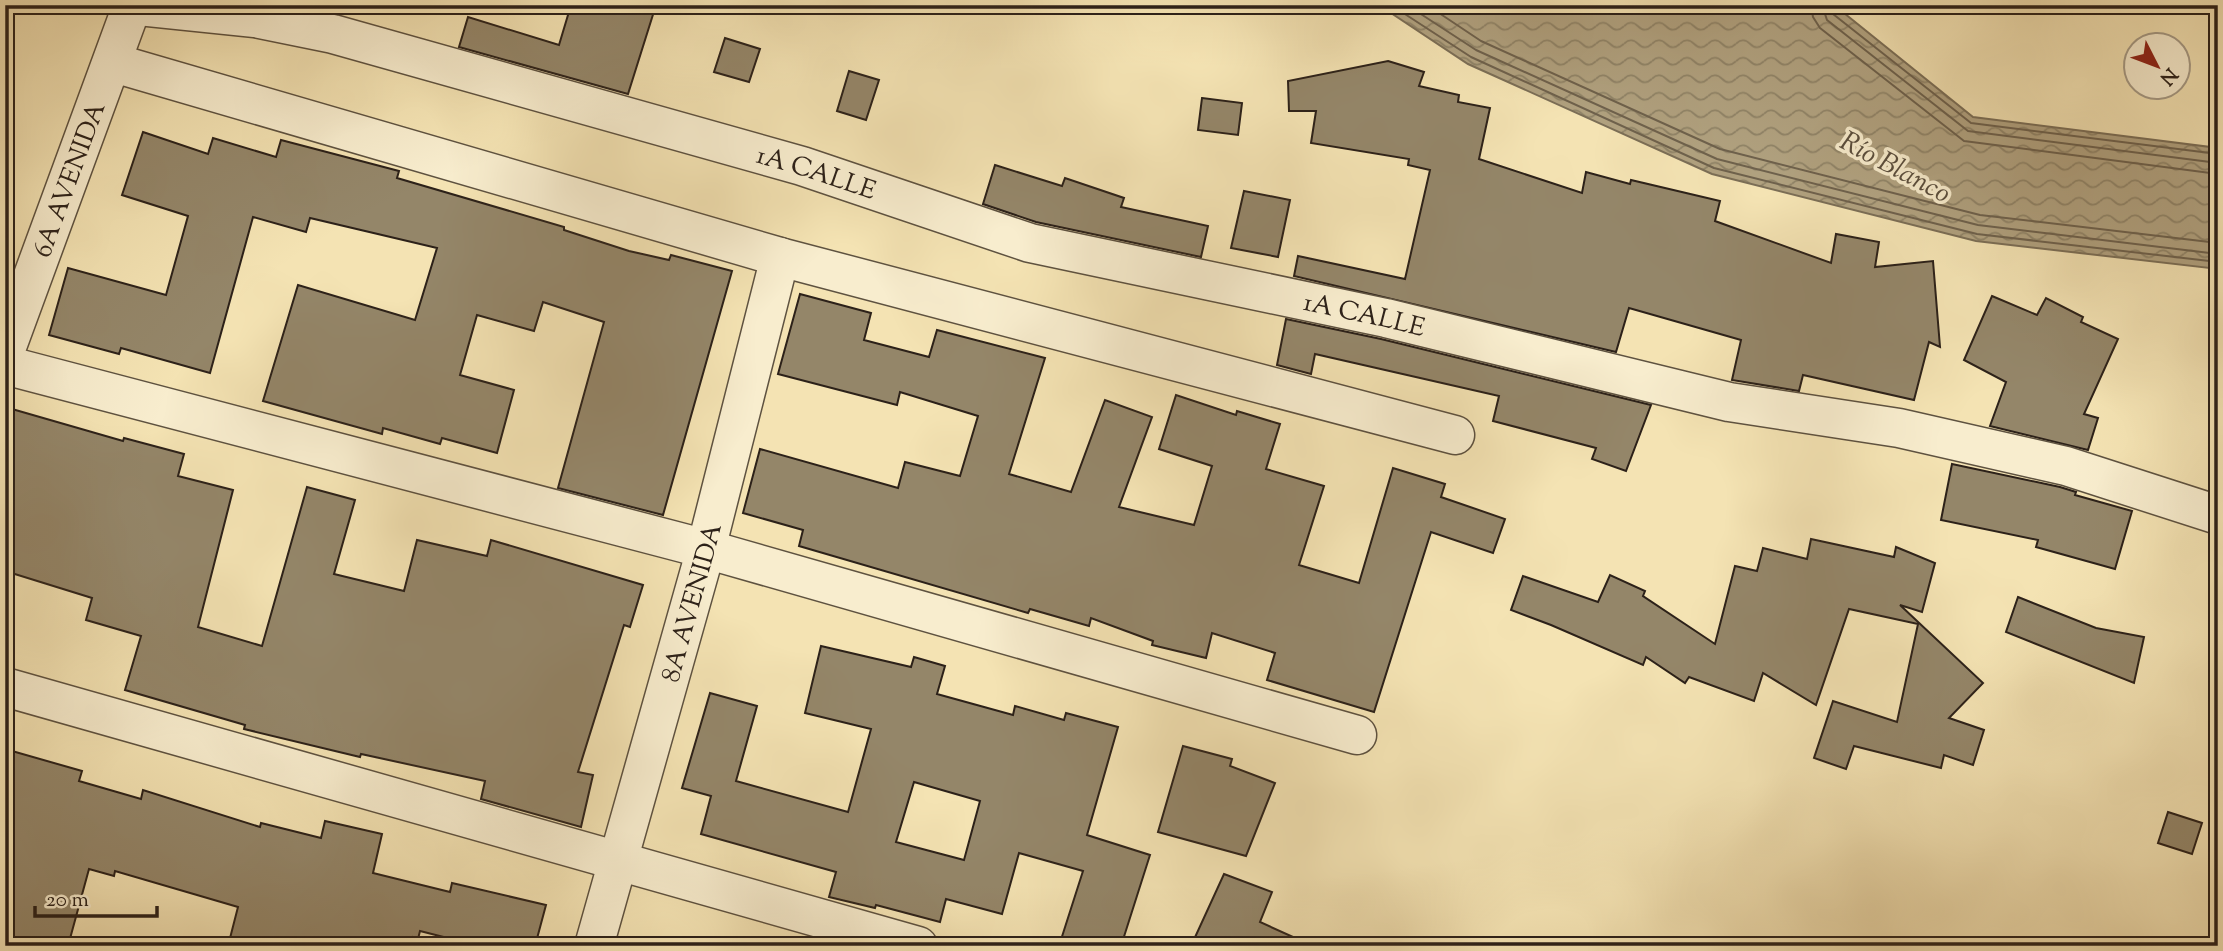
<svg xmlns="http://www.w3.org/2000/svg" width="2223" height="951" viewBox="0 0 2223 951" font-family="'Sorts Mill Goudy',serif">
	<defs>
		<pattern id="water-waves" width="16" height="10" patternUnits="userSpaceOnUse" patternTransform="scale(1.75)"><rect width="16" height="10" fill="#b0a17f"/><path d="M0 5q4-4 8 0t8 0" fill="none" stroke="#8f8367"/></pattern>
	</defs>
	<rect width="100%" height="100%" fill="#f4e3b3"/>
	<filter id="stains"><feTurbulence type="fractalNoise" baseFrequency=".00286" numOctaves="4"/><feColorMatrix values="0 0 0 0 .2 0 0 0 0 .09 0 0 0 0 .02 0 0 0 .5 -.17"/></filter>
	<radialGradient id="worn" r=".72"><stop offset=".6" stop-color="#630" stop-opacity="0"/><stop offset="1" stop-color="#630" stop-opacity=".3"/></radialGradient>
	<!-- water -->
	<polygon fill="url(#water-waves)" stroke="#7b6e56" stroke-width="2" points="1379,5 1834,5 1973,117 2218,148 2218,269 1976,241 1712,174 1468,64"/>
	<g fill="none" stroke-linecap="round" stroke-linejoin="round">
		<!-- shore -->
		<g stroke="#6e614c" stroke-width="2">
			<polyline points="1391,5 1471,57 1714,168 1977,234 2218,262"/>
			<polyline points="1407,5 1476,50 1717,159 1978,225 2218,254"/>
			<polyline points="1427,5 1481,41 1720,149 1980,215 2218,243"/>
			<polyline points="1811,5 1813,17 1820,28 1964,141 2218,174"/>
			<polyline points="1822,5 1827,20 1968,131 2218,163"/>
			<polyline points="1830,5 1833,14 1971,123 2218,154"/>
		</g>
	</g>
	<!-- building -->
	<g fill="#948669" stroke="#2c2119" stroke-width="2" fill-rule="evenodd">
		<polygon points="571,5 656,5 628,94 459,47 468,17 559,45"/>
		<polygon points="725,38 760,49 749,82 714,72"/>
		<polygon points="1388,61 1424,72 1419,86 1459,95 1458,102 1490,108 1479,159 1582,193 1586,172 1630,184 1631,180 1720,201 1715,221 1831,263 1836,234 1879,242 1875,267 1933,261 1940,347 1929,342 1914,400 1803,375 1799,391 1732,380 1741,340 1629,308 1616,352 1294,276 1298,256 1405,279 1430,170 1408,165 1409,159 1311,143 1316,111 1289,111 1288,81"/>
		<polygon points="849,71 879,80 866,120 837,111"/>
		<polygon points="1202,98 1242,103 1238,135 1198,130"/>
		<polygon points="143,132 208,154 213,138 276,157 281,140 399,171 397,178 564,227 564,230 629,251 669,260 671,255 732,271 663,515 558,488 604,322 543,302 534,331 477,315 460,375 514,390 497,453 442,438 440,444 383,428 382,434 263,401 298,285 415,320 437,248 310,218 306,232 253,217 210,373 121,348 119,354 49,335 68,268 166,295 188,216 122,195"/>
		<polygon points="995,165 1062,186 1065,178 1124,198 1121,207 1208,226 1201,257 1036,222 983,204"/>
		<polygon points="1244,191 1290,200 1278,257 1231,248"/>
		<polygon points="800,294 871,313 864,340 929,357 937,330 1045,358 1009,474 1071,492 1105,400 1152,417 1119,507 1194,525 1212,466 1159,449 1176,395 1236,415 1237,411 1280,424 1266,469 1324,486 1299,565 1359,583 1393,468 1445,484 1441,497 1505,519 1493,553 1431,532 1374,712 1267,680 1275,653 1212,633 1206,658 1152,645 1153,641 1091,618 1089,626 1030,609 1028,613 799,546 803,530 743,513 760,449 898,488 905,462 960,476 978,416 900,392 897,405 778,374"/>
		<polygon points="1992,296 2037,315 2046,298 2083,317 2081,322 2118,339 2084,414 2098,418 2088,450 1990,426 2006,382 1964,360"/>
		<polygon points="1286,319 1381,339 1651,405 1626,471 1592,459 1596,448 1493,421 1499,396 1315,354 1311,374 1277,365"/>
		<polygon points="12,409 123,441 124,438 184,454 178,476 233,490 198,627 262,646 307,487 355,500 334,574 404,591 417,540 487,556 491,540 643,585 630,627 624,625 578,772 593,775 581,827 481,799 485,781 361,754 360,757 244,729 245,725 125,690 141,636 86,620 92,598 5,571 5,431"/>
		<polygon points="1952,464 2060,487 2076,492 2075,495 2132,511 2115,569 2036,547 2038,540 1941,520"/>
		<polygon points="1811,539 1894,557 1896,547 1935,563 1922,612 1900,605 1983,683 1949,718 1984,730 1973,765 1944,755 1941,768 1854,746 1846,769 1814,758 1833,701 1897,722 1918,624 1849,609 1816,705 1763,673 1754,701 1689,677 1685,683 1646,657 1643,665 1551,625 1511,610 1523,576 1598,602 1610,575 1645,591 1643,596 1715,644 1735,566 1757,571 1763,548 1807,559"/>
		<polygon points="2018,597 2096,628 2144,637 2134,683 2006,632"/>
		<path d="M821,646L911,667L914,657L945,666L937,694L1013,715L1015,706L1064,720L1066,713L1118,727L1087,835L1150,855L1121,946H1059L1083,871L1019,853L1002,914L946,899L940,922L876,905L875,908L829,897L836,872L701,834L711,796L682,788L710,693L757,706L736,781L848,812L871,729L805,713ZM914,782L980,801L964,860L896,842Z"/>
		<polygon points="1183,746 1232,759 1230,766 1275,783 1246,856 1158,832"/>
		<polygon points="5,749 82,771 79,781 141,799 143,790 260,827 261,823 321,838 325,821 382,834 373,873 450,892 452,883 546,905 535,946 479,946 420,931 418,939 413,937 411,946 228,946 238,907 115,871 114,876 89,869 68,946 5,946"/>
		<polygon points="2168,812 2202,823 2192,854 2158,843"/>
		<polygon points="1224,874 1272,892 1260,922 1313,946 1191,946"/>
	</g>
	<g fill="none" stroke-linecap="round" stroke-linejoin="round">
		<!-- minor casing -->
		<g stroke="#5e5240" stroke-width="41">
			<g id="minor">
				<path id="s1" d="M129,5L255,18L333,34L802,166L1030,243L1386,318L1729,402L1899,428L2066,466L2218,515"/>
				<polyline points="114,63 780,257 1455,435"/>
				<path id="s2" d="M5,352L132,6"/>
				<polyline points="5,365 706,549 1357,735"/>
				<polyline points="5,687 918,946"/>
				<path id="s3" d="M594,946L706,549L780,257"/>
			</g>
		</g>
		<!-- minor -->
		<use href="#minor" stroke="#f8edce" stroke-width="38"/>
	</g>
	<g text-anchor="middle" stroke-width="7" stroke-linejoin="round" paint-order="stroke">
		<!-- street labels -->
		<g font-size="26" fill="#2c2119" stroke="#f8edce">
			<text dy="9" stroke="none"><textPath href="#s1" startOffset="709">1A CALLE</textPath></text>
			<text dy="9" stroke="none"><textPath href="#s2" startOffset="184">6A AVENIDA</textPath></text>
			<text dy="9" stroke="none"><textPath href="#s1" startOffset="1276">1A CALLE</textPath></text>
			<text dy="9" stroke="none"><textPath href="#s3" startOffset="357">8A AVENIDA</textPath></text>
		</g>
		<!-- water labels -->
		<g font-size="28" font-style="italic" fill="#5a4e3d" stroke="#f8edce">
			<text transform="translate(1896 166) rotate(28)" y="10">Río Blanco</text>
		</g>
	</g>
	<!-- margin -->
	<rect width="2223" height="951" fill="none" stroke="#f4e3b3" stroke-width="28"/>
	<rect x="7" y="7" width="2209" height="937" fill="none" stroke="#2c2119" stroke-width="3.5"/>
	<rect x="14" y="14" width="2195" height="923" fill="none" stroke="#2c2119" stroke-width="2"/>
	<!-- north arrow -->
	<g transform="translate(2157 66) rotate(132)"><circle r="33" fill="#f8edce" stroke="#a69b86" stroke-width="2"/>
	<path d="M0-5L12 26L0 18L-12 26Z" fill="#8f2418"/>
	<text y="-10" font-size="19" font-weight="bold" text-anchor="middle" fill="#2c2119">N</text>
	</g>
	<!-- scale -->
	<path d="M35 906v10h122v-10" fill="none" stroke="#2c2119" stroke-width="3.5"/>
	<text x="46" y="906" font-size="21" fill="#2c2119" stroke="#f8edce" stroke-width="5" paint-order="stroke">20 m</text>
	<rect width="100%" height="100%" filter="url(#stains)"/>
	<rect width="100%" height="100%" fill="url(#worn)"/>
</svg>
